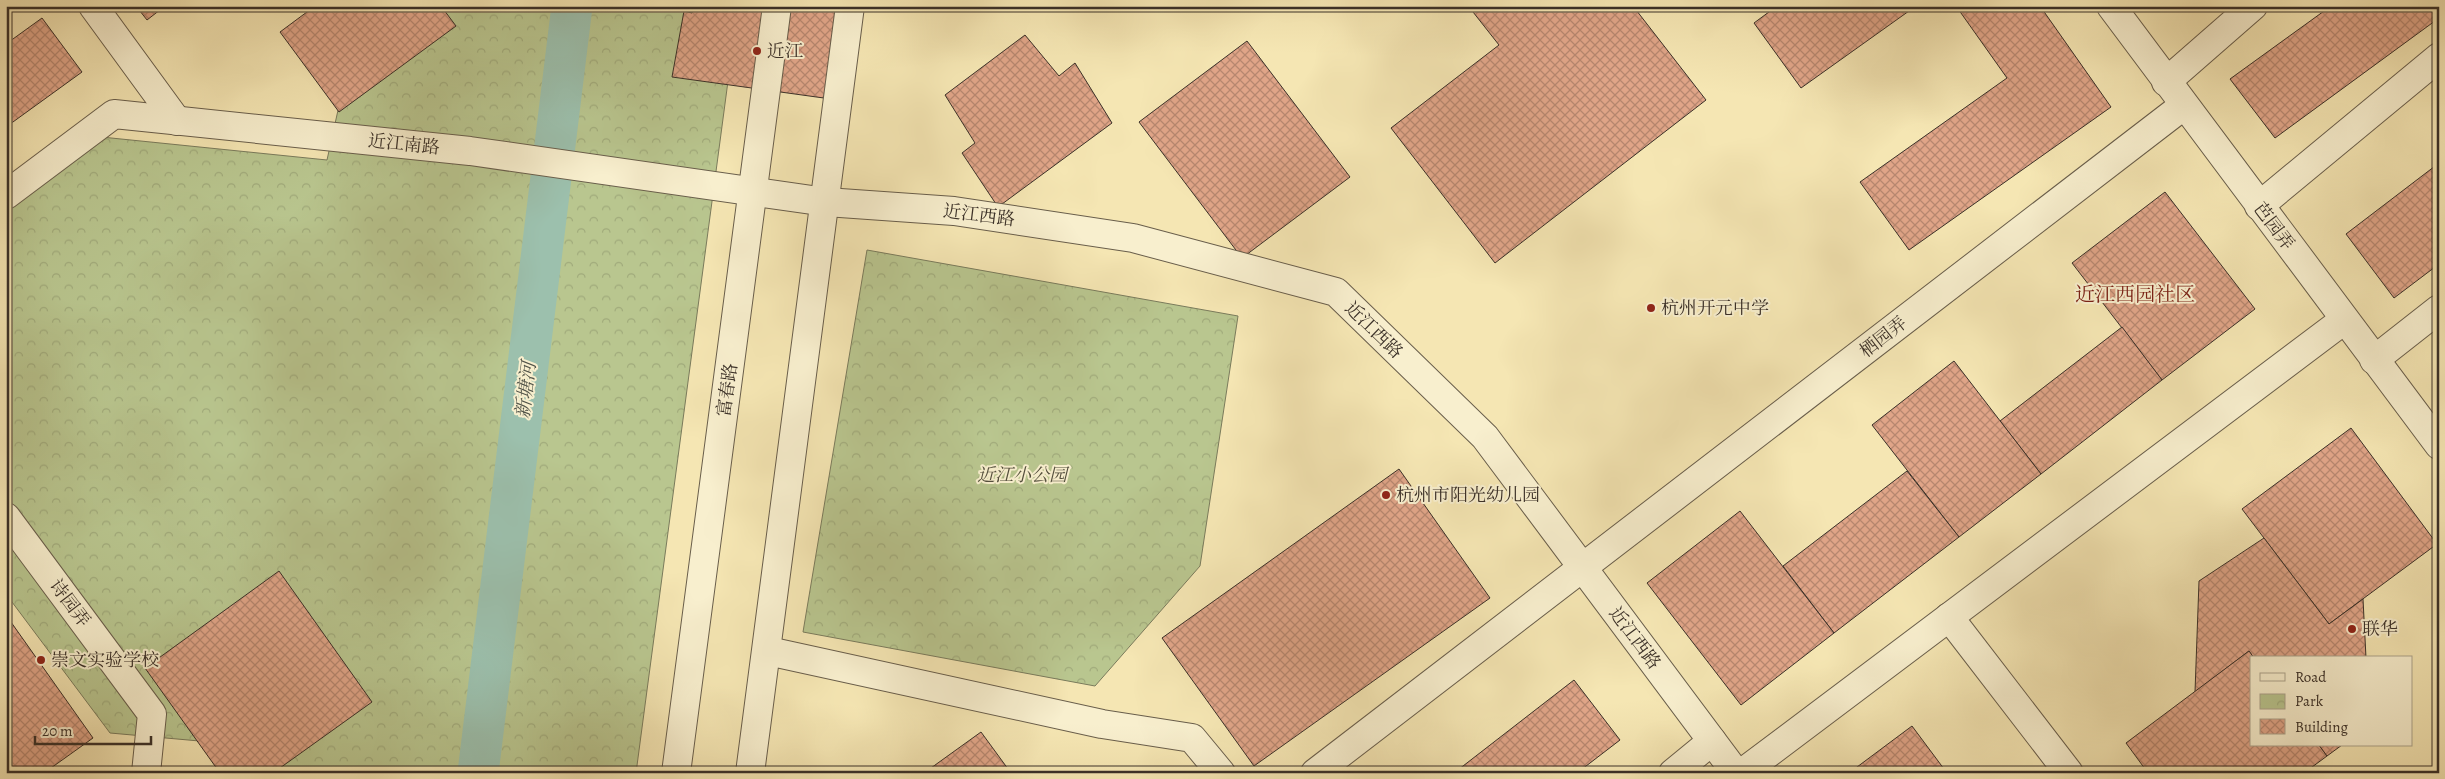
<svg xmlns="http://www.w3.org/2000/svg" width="2445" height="779" viewBox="0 0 2445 779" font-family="Alegreya,'Noto Serif SC',serif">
	<defs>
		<pattern id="park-crowns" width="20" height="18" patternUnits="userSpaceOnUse" patternTransform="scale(1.25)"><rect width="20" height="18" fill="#b9c68f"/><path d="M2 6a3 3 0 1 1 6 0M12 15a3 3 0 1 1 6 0" fill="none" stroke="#a0aa7b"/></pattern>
		<pattern id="building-cross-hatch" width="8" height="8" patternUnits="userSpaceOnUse" patternTransform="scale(1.25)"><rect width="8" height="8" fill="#e0a588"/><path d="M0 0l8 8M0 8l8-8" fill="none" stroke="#b7876f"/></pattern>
	</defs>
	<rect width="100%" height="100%" fill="#f5e6b3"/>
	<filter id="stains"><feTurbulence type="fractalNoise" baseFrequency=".004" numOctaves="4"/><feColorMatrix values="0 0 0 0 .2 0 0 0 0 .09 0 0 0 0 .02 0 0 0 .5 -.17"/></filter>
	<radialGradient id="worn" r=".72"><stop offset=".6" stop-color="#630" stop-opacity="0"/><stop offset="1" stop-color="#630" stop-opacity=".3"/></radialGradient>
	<!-- park -->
	<g fill="url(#park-crowns)" stroke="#7a7b5c">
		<polygon points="361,6 738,6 636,773 242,773 244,745 110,733 6,594 6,183 72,134 327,160"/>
		<polygon points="867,250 1238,316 1200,566 1095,686 803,632"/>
	</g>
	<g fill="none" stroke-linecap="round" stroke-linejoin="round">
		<!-- canal -->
		<polyline stroke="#9cc0ad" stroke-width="41" points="478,773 572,6"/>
	</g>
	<!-- building -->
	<g fill="url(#building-cross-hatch)" stroke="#3a3028">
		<polygon points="136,6 165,6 147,20"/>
		<polygon points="315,6 441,6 456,26 339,112 280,32"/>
		<polygon points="693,6 837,6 831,99 672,77 684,11 692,13"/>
		<polygon points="1481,6 1633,6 1706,100 1495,263 1391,128 1499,45 1473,12"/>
		<polygon points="1777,6 1916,6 1801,88 1754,23"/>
		<polygon points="1956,6 2040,6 2111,107 1909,250 1860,182 2007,78"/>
		<polygon points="2331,6 2439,6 2439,18 2275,138 2230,79"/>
		<polygon points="42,18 82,72 6,127 6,44"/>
		<polygon points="1025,35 1059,76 1075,63 1112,123 998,207 962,153 975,143 945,95"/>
		<polygon points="1247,41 1350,177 1242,258 1139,122"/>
		<polygon points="2439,163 2439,264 2394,298 2346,234"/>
		<polygon points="2165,192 2255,309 2162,380 2072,263"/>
		<polygon points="2122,327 2162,380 2041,474 2000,421"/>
		<polygon points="1954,361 2041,474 1959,537 1872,425"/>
		<polygon points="2351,428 2437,544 2329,624 2242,509"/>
		<polygon points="1399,469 1490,598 1254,766 1162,638"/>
		<polygon points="1907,471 1959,537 1834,633 1783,566"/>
		<polygon points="1740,511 1834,633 1741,705 1647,583"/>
		<polygon points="2264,538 2329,624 2363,599 2366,658 2254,658 2249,651 2195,692 2199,581"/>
		<polygon points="279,571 372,702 273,773 220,773 145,668"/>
		<polygon points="6,615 93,738 44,773 6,773"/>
		<polygon points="2249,651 2254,658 2251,658 2251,745 2319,745 2327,756 2304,773 2148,773 2126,743"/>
		<polygon points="1574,680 1620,740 1577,773 1454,773"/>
		<polygon points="1912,726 1947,773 1849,773"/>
		<polygon points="981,732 1011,773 924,773"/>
		<polygon points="2319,745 2342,745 2327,756"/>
	</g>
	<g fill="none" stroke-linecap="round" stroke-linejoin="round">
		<!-- minor casing -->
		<g stroke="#695e4b" stroke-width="30">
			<g id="minor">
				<polyline points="93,6 177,121"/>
				<polyline points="2111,6 2439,445"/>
				<polyline points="2166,82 2253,6"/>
				<polyline points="6,195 114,114 470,151 826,202 954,211 1133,238 1336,292 1485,437 1736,773"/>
				<polyline points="2259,206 2439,57"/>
				<polyline points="2374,360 2439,309"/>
				<polyline points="6,517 152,714 146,773"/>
				<polyline points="1949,617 2069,773"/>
				<polyline points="768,651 1102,724 1192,738 1221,773"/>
				<polyline points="676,773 777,6"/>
				<polyline points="750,773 850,6"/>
				<polyline points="1315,773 2183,106"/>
				<polyline points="1673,773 1712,741"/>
				<polyline points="1742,773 2344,320"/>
			</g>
		</g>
		<!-- minor -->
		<use href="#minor" stroke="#f8efce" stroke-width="28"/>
	</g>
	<!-- markers -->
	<g fill="#8f2418" stroke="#f8efce" stroke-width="2">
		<circle cx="757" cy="51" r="5"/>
		<circle cx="1651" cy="308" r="5"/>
		<circle cx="1386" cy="495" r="5"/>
		<circle cx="2352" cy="629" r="5"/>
		<circle cx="41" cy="660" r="5"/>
	</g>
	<g text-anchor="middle" stroke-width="4" stroke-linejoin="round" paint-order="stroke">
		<!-- poi labels -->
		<g font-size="18" fill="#3a3028" stroke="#f8efce" text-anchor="start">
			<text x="767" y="57">近江</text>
			<text x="1661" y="314">杭州开元中学</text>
			<text x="1396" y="501">杭州市阳光幼儿园</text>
			<text x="2362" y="635">联华</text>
			<text x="51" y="666">崇文实验学校</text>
		</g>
		<!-- street labels -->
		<g font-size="18" fill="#3a3028" stroke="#f8efce">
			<text transform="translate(404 144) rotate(6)" y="6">近江南路</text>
			<text transform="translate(979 215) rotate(7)" y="6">近江西路</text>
			<text transform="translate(2274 226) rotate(53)" y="6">芭园弄</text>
			<text transform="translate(1374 330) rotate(44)" y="6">近江西路</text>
			<text transform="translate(1883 337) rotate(-38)" y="6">栖园弄</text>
			<text transform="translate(727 390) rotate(-82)" y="6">富春路</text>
			<text transform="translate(70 603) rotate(53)" y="6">诗园弄</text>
			<text transform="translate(1635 638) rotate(53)" y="6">近江西路</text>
		</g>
		<!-- park labels -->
		<g font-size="18" font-style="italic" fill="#534e3d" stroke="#f8efce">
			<text x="1022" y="481">近江小公园</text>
		</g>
		<!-- water labels -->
		<g font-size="19" font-style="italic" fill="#525449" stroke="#f8efce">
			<text transform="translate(525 390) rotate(-83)" y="7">新塘河</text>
		</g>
		<!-- quarter labels -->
		<g font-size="20" fill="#7a1f14" stroke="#f8efce">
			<text x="2135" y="301">近江西园社区</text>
		</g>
	</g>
	<!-- margin -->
	<rect width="2445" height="779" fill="none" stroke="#f5e6b3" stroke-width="25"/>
	<rect x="8" y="8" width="2430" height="764" fill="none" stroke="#3a3028" stroke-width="2.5"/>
	<rect x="12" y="12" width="2420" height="754" fill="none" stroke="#3a3028"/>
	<!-- legend -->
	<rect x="2250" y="656" width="162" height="90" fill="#f8efce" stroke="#aca38c"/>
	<rect x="2260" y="673" width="25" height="8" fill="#f8efce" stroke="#aca38c"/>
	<text x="2295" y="682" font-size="15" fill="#3a3028">Road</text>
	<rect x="2260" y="694" width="25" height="15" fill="url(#park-crowns)" stroke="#aca38c"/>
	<text x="2295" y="706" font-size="15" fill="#3a3028">Park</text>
	<rect x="2260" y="719" width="25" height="15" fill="url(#building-cross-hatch)" stroke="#aca38c"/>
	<text x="2295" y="732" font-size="15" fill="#3a3028">Building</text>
	<!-- scale -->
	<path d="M35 736v8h116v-8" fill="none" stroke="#3a3028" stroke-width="2.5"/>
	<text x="42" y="736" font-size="15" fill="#3a3028" stroke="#f8efce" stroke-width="4" paint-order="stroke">20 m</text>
	<rect width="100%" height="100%" filter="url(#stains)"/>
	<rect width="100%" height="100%" fill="url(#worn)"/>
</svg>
